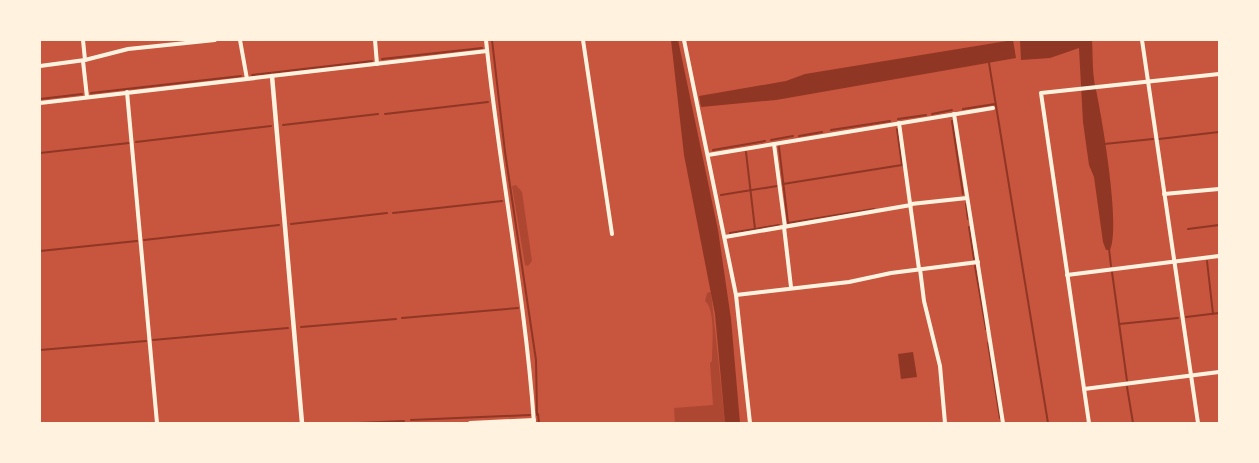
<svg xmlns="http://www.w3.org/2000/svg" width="1259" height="463" viewBox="0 0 1259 463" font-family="Arial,sans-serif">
	<rect width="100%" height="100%" fill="#c8553d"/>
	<!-- green -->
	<g fill="#ae4732">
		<polygon points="516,185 522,192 532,261 528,266 525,265 512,186"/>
		<path d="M711,292L725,423H675L674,408L713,405L710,363L712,361C712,346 716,310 705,301L707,293Z"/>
	</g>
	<!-- water -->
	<g fill="#8f3625">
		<polygon points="671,40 678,40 718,230 731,319 740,423 725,423 715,314 684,155"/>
		<polygon points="1013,40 1016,58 776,100 701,107 699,96 786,81 805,74"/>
		<path d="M1020,40H1092C1093,56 1092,75 1096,90C1102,118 1121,228 1110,250H1106L1103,242L1094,177L1089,165L1083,122L1079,48L1050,58L1021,60Z"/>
		<polygon points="913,352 917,377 901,379 898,354"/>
	</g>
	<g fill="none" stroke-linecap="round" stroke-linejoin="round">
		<!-- stream -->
		<g stroke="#8f3625" stroke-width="2">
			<polyline points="492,40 505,152 536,360 537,415"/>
			<polyline points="382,59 482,48"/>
			<polyline points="989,63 1048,423"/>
			<polyline points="252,75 372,61"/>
			<polyline points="91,93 241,76"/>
			<polyline points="40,99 82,94"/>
			<polyline points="963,109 995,104"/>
			<polyline points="385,114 488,102"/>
			<polyline points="932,114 952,110"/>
			<polyline points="898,119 926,115"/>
			<polyline points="952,121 963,194"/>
			<polyline points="283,125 378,114"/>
			<polyline points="831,130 890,121"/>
			<polyline points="799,136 822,132"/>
			<polyline points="1159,139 1219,132"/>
			<polyline points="771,140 793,136"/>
			<polyline points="136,142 271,126"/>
			<polyline points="1104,144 1153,139"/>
			<polyline points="779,147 788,223 874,209"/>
			<polyline points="713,150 765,141"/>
			<polyline points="746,152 755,229"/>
			<polyline points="40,153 129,143"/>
			<polyline points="783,184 902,165 897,129"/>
			<polyline points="721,195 777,186"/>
			<polyline points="966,204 968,219"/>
			<polyline points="393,213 502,201"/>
			<polyline points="291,224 387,213"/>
			<polyline points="969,227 974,259"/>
			<polyline points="1188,229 1219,225"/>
			<polyline points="730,233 779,225"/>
			<polyline points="144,240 279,225"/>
			<polyline points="1109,249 1111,266"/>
			<polyline points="40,251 137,241"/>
			<polyline points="1207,261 1213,314"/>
			<polyline points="975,266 986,329"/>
			<polyline points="1112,272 1127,381"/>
			<polyline points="1186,317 1219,313"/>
			<polyline points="402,318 518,308"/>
			<polyline points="1119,324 1178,318"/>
			<polyline points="301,327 396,319"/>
			<polyline points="153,340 288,328"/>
			<polyline points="988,343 1000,418"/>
			<polyline points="40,350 146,341"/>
			<polyline points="1127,387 1133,423"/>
			<polyline points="538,414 539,423"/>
			<polyline points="411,420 530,415"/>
			<polyline points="358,423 404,421"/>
		</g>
		<!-- minor -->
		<g stroke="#fff3e0" stroke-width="4">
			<polyline points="83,40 85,60"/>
			<polyline points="240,40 247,79"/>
			<polyline points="375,40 377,64"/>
			<path d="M486,40C499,168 525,294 534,423"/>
			<polyline points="583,40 612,234"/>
			<polyline points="684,40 736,295 750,423"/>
			<polyline points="1142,40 1198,423"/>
			<polyline points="83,61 87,97"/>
			<polyline points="40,66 85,60 128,49 215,40"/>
			<polyline points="127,92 157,423"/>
			<polyline points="40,103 487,51"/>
			<polyline points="954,114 1003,423"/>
			<polyline points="899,123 919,269"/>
			<polyline points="774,144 785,227"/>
			<polyline points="708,155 993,108"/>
			<polyline points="1164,194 1219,189"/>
			<polyline points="911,204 967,198"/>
			<polyline points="784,227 791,287"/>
			<polyline points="725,237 911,205"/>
			<polyline points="920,269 924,301 940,366 945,423"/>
			<polyline points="1067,275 1219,256"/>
			<polyline points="736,295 849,282 891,273 978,262"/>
			<polyline points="1084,389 1219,372"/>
			<polyline points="470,423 534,420"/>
			<polyline points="1089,423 1041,93 1219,74"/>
		</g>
		<!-- tertiary -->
		<polyline stroke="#fff3e0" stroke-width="4.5" points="272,76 302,423"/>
	</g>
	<!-- border -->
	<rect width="1259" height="463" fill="none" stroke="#fff3e0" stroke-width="82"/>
</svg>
